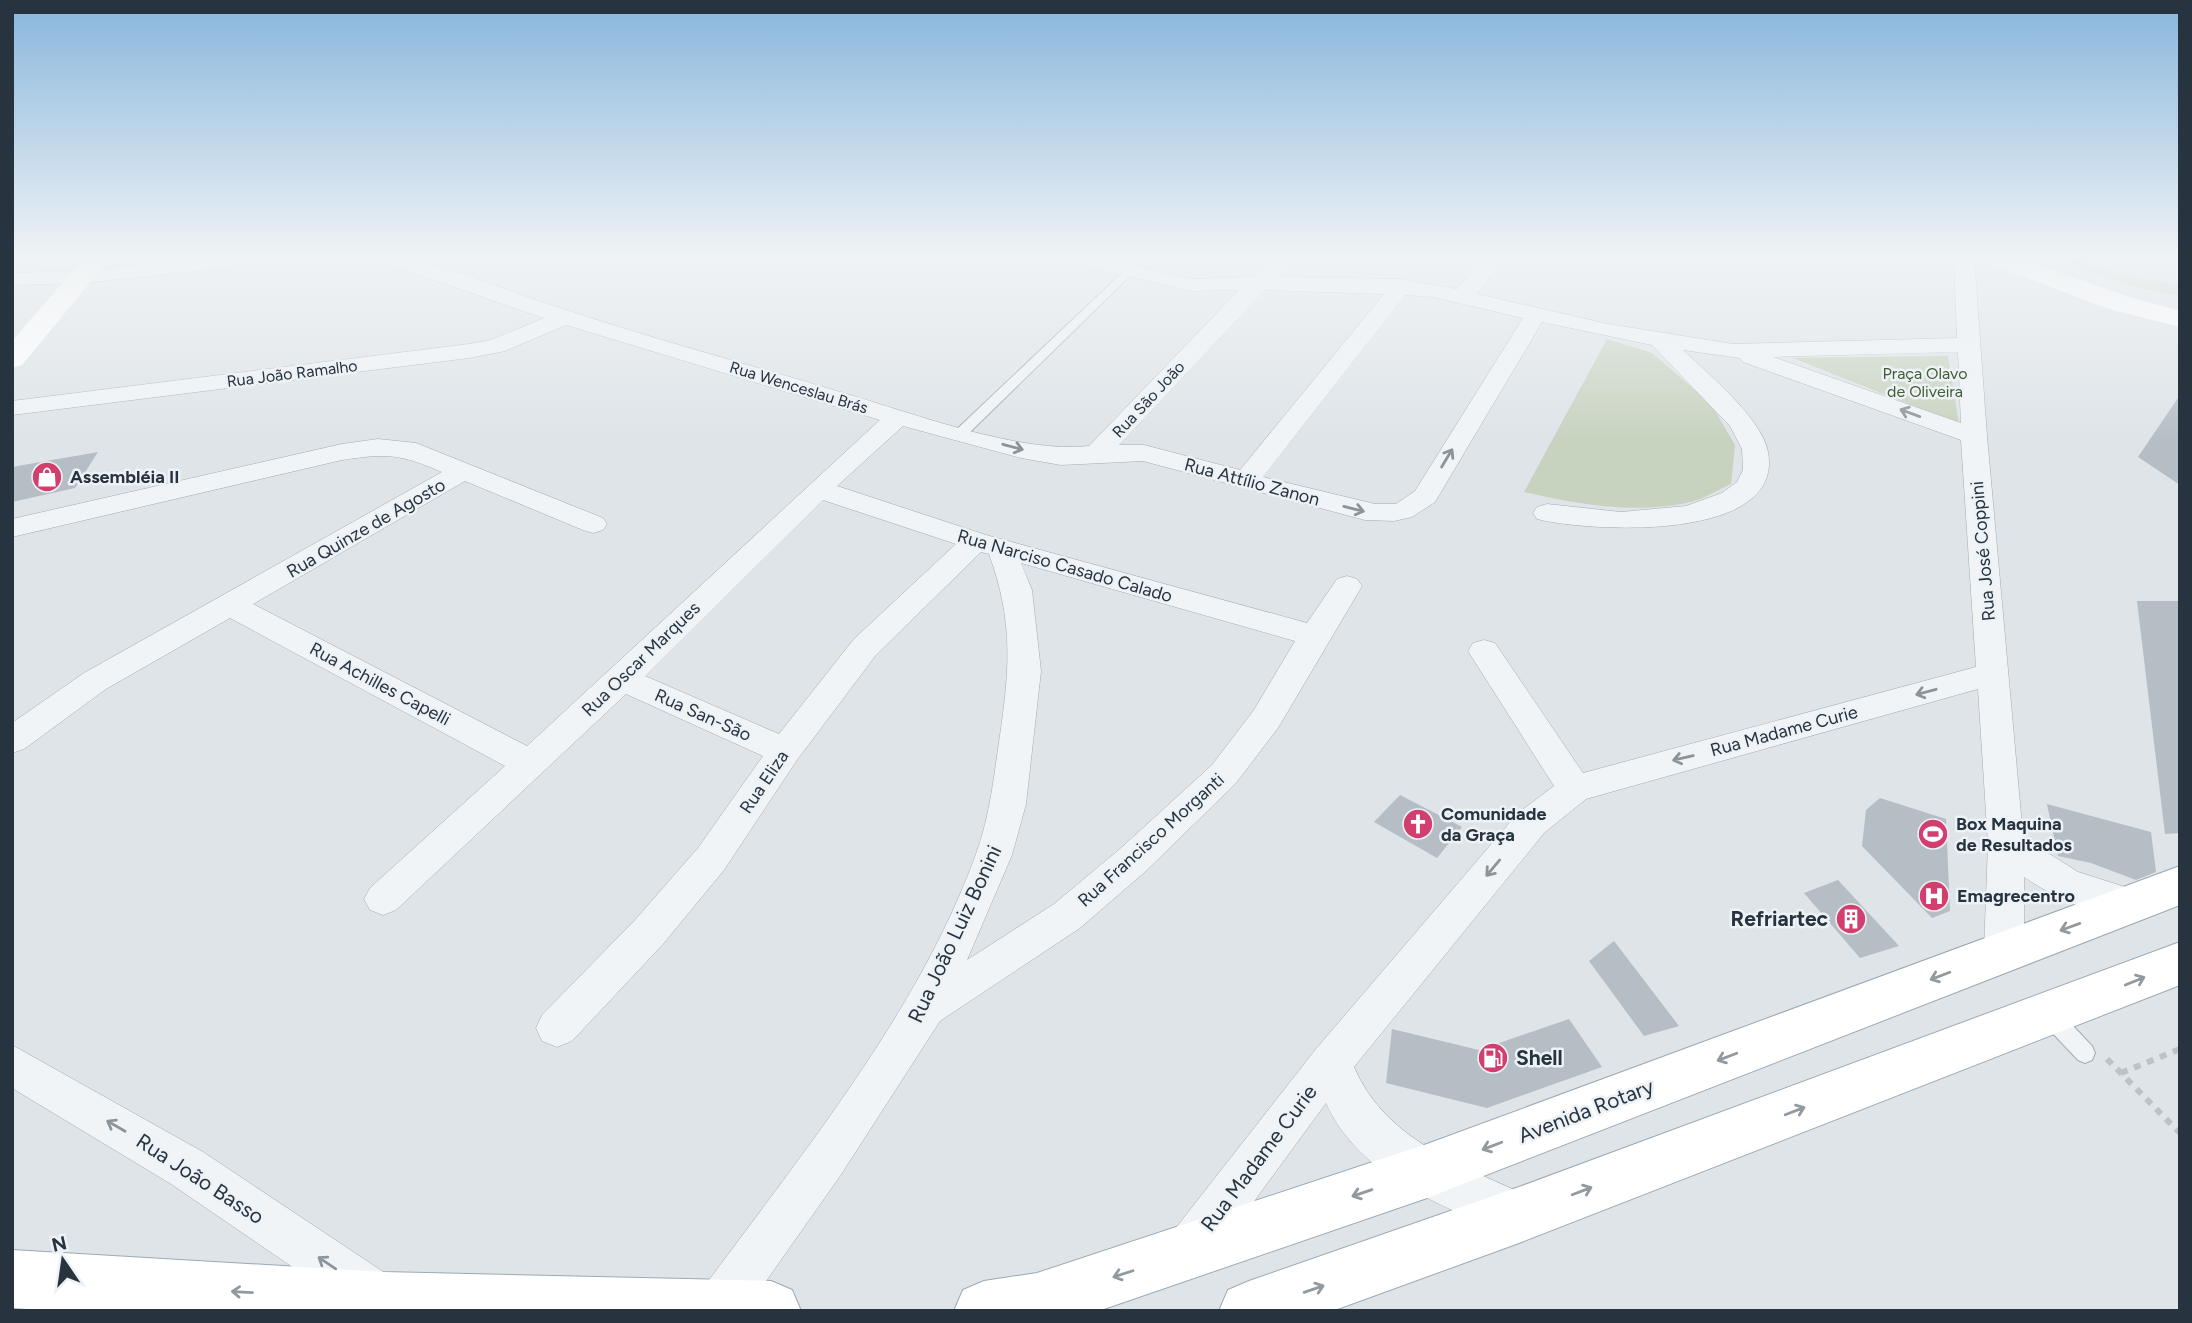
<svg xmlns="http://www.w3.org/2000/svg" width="2192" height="1323" viewBox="0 0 2192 1323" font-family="Figtree,sans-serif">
	<rect width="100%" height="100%" fill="#dee4e8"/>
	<!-- green -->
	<g fill="#c7d2bf">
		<polygon points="2070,257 2087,257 2084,263 2149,280 2180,284 2180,296 2135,287 2070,265"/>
		<path d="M1607,339L1652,353L1711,404L1735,445L1731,484C1717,490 1701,501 1686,503C1632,514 1577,504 1524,492Z"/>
		<polygon points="1948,356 1959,424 1793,358"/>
	</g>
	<!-- building -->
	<g fill="#b5bec5">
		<polygon points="2180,395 2180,485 2138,457"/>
		<polygon points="98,452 75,488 12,502 12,467"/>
		<polygon points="2137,601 2180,601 2180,833 2165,834"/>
		<polygon points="1400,795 1462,827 1437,858 1374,822"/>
		<polygon points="1880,798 1946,819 1950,911 1932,918 1862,846 1866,810"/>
		<polygon points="2047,804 2151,832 2156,872 2136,880 2091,863 2058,856"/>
		<polygon points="1838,880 1899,946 1860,958 1804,893"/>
		<polygon points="1614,941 1679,1026 1644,1036 1589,961"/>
		<polygon points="1569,1019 1602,1067 1487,1108 1386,1083 1392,1029 1479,1050"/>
	</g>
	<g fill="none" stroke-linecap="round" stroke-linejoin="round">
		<!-- lane casing -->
		<g stroke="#a3acb2" stroke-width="2">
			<g id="lane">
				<polygon points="1124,271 1133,273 966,436 956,436 956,430"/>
				<polygon points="2049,1006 2056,1008 2092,1046 2095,1053 2092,1060 2085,1063 2078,1060 2042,1022 2039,1015 2042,1008"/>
			</g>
		</g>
		<!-- street casing -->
		<g stroke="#a3acb2" stroke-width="1">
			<g id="street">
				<polygon points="215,257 282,257 272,263 83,283 12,285 12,273 83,271"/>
				<path d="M375,257C433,257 492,286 548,304C646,337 747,364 847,394C915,414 1021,454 1089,446L1239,290L1192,291L1063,261L1060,257H1096L1192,279L1254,277L1276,257H1298L1279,277L1398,279L1457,289L1484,257H1505L1477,294L1608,324L1733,344L1957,338L1954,257H1974L1987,436L2023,837L2078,872L2144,893L2150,904L2144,915C2112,927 2052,896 2024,877V951L2018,963L2004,968L1990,963L1984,951L1988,844L1978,689L1586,799L1544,833L1354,1067C1386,1142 1466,1167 1535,1199L1542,1215L1535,1231L1519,1238C1449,1209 1359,1178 1326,1103L1209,1263L1192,1269L1175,1263L1169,1246L1175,1229L1316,1049L1518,813L1554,786L1468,651L1473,643L1484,640L1495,643L1583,773L1976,667L1961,440L1743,362L1740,358L1683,350C1708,374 1762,418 1768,452C1785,543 1589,532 1537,519L1533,513L1537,507L1547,504L1621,512L1686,506L1722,493L1737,482L1743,470L1742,449L1730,426L1652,345L1542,322L1435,502L1412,517L1394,521L1365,520L1143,461L1061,465L1021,458L903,426L837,486L986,535L1307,623L1337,579L1347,576L1357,579L1362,586L1278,728L1236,783L1147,870L1080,928L940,1021L840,1176L745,1311H695L701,1291C800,1156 919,1012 976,854C990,816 994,776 1000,735C1010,668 1013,619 989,554L981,552L876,655L797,760L724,870L663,944L572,1041L557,1047L542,1041L536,1028L542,1015L635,920L698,848L763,756L626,694L396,910L383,915L370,910L364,899L370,888L505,766L230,618L106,689L24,749L12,753V723L84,673L442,472C400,454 388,453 342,460L12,537V519L342,444L378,439L416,443L603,518L607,524L603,530L593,533L583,530L465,481L253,604L527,746L880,420L566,325L505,351L469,358L12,415V401L469,344L491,340L544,318L378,261ZM1265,290L1384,294L1240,470L1144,445H1119ZM1405,295L1433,297L1523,318L1415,491L1396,504H1375L1263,477ZM1958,352L1961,423L1773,357ZM823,500L956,544L854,639L779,734L645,676ZM1021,563L1295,641L1254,710L1212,765L1121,848L1054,904L967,960L1012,855L1026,804L1041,671L1032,590Z"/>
				<path d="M1698,257H1743C1735,267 1713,265 1701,261Z"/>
				<polygon points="12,1045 203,1152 388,1275 395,1292 388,1309 354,1309 171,1184 12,1088"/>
			</g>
		</g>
		<!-- primary casing -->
		<g stroke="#9daab4" stroke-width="2">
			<g id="primary">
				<polygon points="2180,866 2180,905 1427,1198 1098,1311 954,1311 963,1290 984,1281 1037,1273 1427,1144"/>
				<polygon points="2180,942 2180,985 1519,1243 1332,1311 1219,1311 1228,1290 1249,1281 1519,1187"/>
				<polygon points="12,1250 384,1272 771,1281 792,1290 801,1311 56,1311 12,1308"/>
			</g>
		</g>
		<!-- path -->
		<g stroke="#bcc2c6" stroke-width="6" stroke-dasharray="7 7" stroke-linecap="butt">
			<polyline points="2107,1059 2180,1133"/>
			<polyline points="2121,1073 2180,1049"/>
		</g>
		<!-- lane -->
		<use href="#lane" fill="#f1f4f6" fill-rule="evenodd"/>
		<!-- street -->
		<use href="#street" fill="#f1f4f6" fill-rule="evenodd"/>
		<!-- secondary -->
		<g fill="#fff" fill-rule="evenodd">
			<polygon points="85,257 111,257 22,365 12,368 12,341"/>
			<polygon points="1980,257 2016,257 2129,297 2180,311 2180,327 2109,309 1984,262"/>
		</g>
		<!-- primary -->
		<use href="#primary" fill="#fff" fill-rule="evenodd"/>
	</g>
	<!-- one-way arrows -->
	<defs><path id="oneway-shaft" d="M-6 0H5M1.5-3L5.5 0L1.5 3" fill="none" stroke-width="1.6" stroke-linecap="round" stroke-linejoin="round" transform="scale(1.75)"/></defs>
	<g stroke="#8c949a">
		<use href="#oneway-shaft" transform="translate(1910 413) rotate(-160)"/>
		<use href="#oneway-shaft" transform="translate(1013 447) rotate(15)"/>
		<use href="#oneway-shaft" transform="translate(1447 458) rotate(-59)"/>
		<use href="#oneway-shaft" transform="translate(1354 509) rotate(14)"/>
		<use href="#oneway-shaft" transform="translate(1926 692) rotate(165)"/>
		<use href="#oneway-shaft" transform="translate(1683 758) rotate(167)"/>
		<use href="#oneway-shaft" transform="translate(1493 868) rotate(130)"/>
		<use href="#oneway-shaft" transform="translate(116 1126) rotate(-150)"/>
		<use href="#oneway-shaft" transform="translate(327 1263) rotate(-146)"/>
	</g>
	<g stroke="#939a9f">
		<use href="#oneway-shaft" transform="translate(2070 927) rotate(160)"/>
		<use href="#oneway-shaft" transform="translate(1940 976) rotate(159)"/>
		<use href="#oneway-shaft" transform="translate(2135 981) rotate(-22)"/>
		<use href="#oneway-shaft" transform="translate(1727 1057) rotate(159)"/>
		<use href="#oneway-shaft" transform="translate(1795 1111) rotate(-21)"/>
		<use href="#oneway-shaft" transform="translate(1492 1146) rotate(159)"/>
		<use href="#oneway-shaft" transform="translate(1582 1191) rotate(-21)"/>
		<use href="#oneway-shaft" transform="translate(1362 1193) rotate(161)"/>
		<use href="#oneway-shaft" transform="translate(1123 1274) rotate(162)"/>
		<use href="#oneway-shaft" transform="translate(1314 1289) rotate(-19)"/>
		<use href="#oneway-shaft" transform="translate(242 1292) rotate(-177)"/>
	</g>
	<!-- sky -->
	<linearGradient id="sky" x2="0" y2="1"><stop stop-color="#87b6dc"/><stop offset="0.58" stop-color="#f0f3f5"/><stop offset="1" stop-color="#f0f3f5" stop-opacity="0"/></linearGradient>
	<rect width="2192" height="442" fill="url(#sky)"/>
	<!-- icons -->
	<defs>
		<g id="shop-disc" transform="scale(1.575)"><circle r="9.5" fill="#d23e6e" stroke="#edf2f6"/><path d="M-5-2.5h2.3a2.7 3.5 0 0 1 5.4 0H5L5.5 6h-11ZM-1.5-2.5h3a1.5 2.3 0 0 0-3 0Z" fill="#fff"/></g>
		<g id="church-disc" transform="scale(1.575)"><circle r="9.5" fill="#d23e6e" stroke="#edf2f6"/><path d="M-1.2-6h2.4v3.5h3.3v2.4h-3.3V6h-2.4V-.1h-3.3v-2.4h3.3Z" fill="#fff"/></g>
		<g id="stadium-disc" transform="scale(1.575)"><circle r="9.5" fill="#d23e6e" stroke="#edf2f6"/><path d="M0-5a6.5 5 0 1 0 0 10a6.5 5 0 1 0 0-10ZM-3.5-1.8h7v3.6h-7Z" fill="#fff"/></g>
		<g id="hospital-disc" transform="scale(1.575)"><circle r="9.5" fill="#d23e6e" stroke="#edf2f6"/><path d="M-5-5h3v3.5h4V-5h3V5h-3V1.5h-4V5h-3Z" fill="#fff"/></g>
		<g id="building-disc" transform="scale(1.575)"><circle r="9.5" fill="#d23e6e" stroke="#edf2f6"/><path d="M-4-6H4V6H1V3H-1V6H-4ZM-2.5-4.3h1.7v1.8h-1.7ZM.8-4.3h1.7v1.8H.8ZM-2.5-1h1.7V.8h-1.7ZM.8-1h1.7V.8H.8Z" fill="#fff"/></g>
		<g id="fuel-disc" transform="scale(1.575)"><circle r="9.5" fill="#d23e6e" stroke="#edf2f6"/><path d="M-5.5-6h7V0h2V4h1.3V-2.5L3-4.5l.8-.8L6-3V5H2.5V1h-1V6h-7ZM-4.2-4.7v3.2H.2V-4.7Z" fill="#fff"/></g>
	</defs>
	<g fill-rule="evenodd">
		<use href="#shop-disc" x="47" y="477"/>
		<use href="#church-disc" x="1418" y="824"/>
		<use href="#stadium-disc" x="1933" y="834"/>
		<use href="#hospital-disc" x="1934" y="896"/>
		<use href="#building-disc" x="1851" y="919"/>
		<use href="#fuel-disc" x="1493" y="1058"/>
	</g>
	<g text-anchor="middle" stroke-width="5" stroke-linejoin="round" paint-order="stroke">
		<!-- far-street labels -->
		<g font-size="16" fill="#27343f" stroke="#edf2f6">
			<text transform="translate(292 373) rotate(-7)" y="6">Rua João Ramalho</text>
			<text transform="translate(799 387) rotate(17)" y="6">Rua Wenceslau Brás</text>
			<text transform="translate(1148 399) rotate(-47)" y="6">Rua São João</text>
		</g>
		<!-- far-park labels -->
		<g font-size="16" fill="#425c34" stroke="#edf2f6">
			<text x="1925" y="379">Praça Olavo<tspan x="1925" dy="18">de Oliveira</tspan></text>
		</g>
		<!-- poi labels -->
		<g font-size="18" font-weight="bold" fill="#27343f" stroke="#edf2f6" text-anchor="start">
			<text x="70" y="483">Assembléia II</text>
			<text x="1441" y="820">Comunidade<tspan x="1441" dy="21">da Graça</tspan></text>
			<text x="1956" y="830">Box Maquina<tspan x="1956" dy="21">de Resultados</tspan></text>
			<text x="1957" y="902">Emagrecentro</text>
		</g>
		<!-- street labels -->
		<g font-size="18" fill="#27343f" stroke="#edf2f6">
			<text transform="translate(1252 482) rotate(15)" y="6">Rua Attílio Zanon</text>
			<text transform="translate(366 528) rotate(-30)" y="6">Rua Quinze de Agosto</text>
			<text transform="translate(1983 551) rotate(-95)" y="6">Rua José Coppini</text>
			<text transform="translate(1065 566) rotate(16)" y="6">Rua Narciso Casado Calado</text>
			<text transform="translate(641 659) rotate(-44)" y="6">Rua Oscar Marques</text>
			<text transform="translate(380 684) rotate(28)" y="6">Rua Achilles Capelli</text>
			<text transform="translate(703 715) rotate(24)" y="6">Rua San-São</text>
			<text transform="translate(1784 731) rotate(-15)" y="6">Rua Madame Curie</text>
			<text transform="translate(764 782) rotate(-56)" y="6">Rua Eliza</text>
			<text transform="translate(1151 840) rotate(-42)" y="6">Rua Francisco Morganti</text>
		</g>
		<!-- near-poi labels -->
		<g font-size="21" font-weight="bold" fill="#27343f" stroke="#edf2f6" text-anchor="end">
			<text x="1828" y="926">Refriartec</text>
			<text x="1516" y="1065" text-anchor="start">Shell</text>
		</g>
		<!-- near-street labels -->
		<g font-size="21" fill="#27343f" stroke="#edf2f6">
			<text transform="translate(955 934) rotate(-65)" y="7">Rua João Luiz Bonini</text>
			<text transform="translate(1586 1111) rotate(-21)" y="7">Avenida Rotary</text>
			<text transform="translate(1259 1158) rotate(-53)" y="7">Rua Madame Curie</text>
			<text transform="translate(200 1179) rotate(33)" y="7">Rua João Basso</text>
		</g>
	</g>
	<!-- border -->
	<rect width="2192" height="1323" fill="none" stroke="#27343f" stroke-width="28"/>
	<!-- north arrow -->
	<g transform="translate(63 1260) rotate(347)" stroke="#edf2f6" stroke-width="5" paint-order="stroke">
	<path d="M0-5L12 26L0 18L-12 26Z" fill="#27343f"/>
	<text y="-10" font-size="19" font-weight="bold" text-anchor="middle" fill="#27343f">N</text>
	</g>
</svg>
